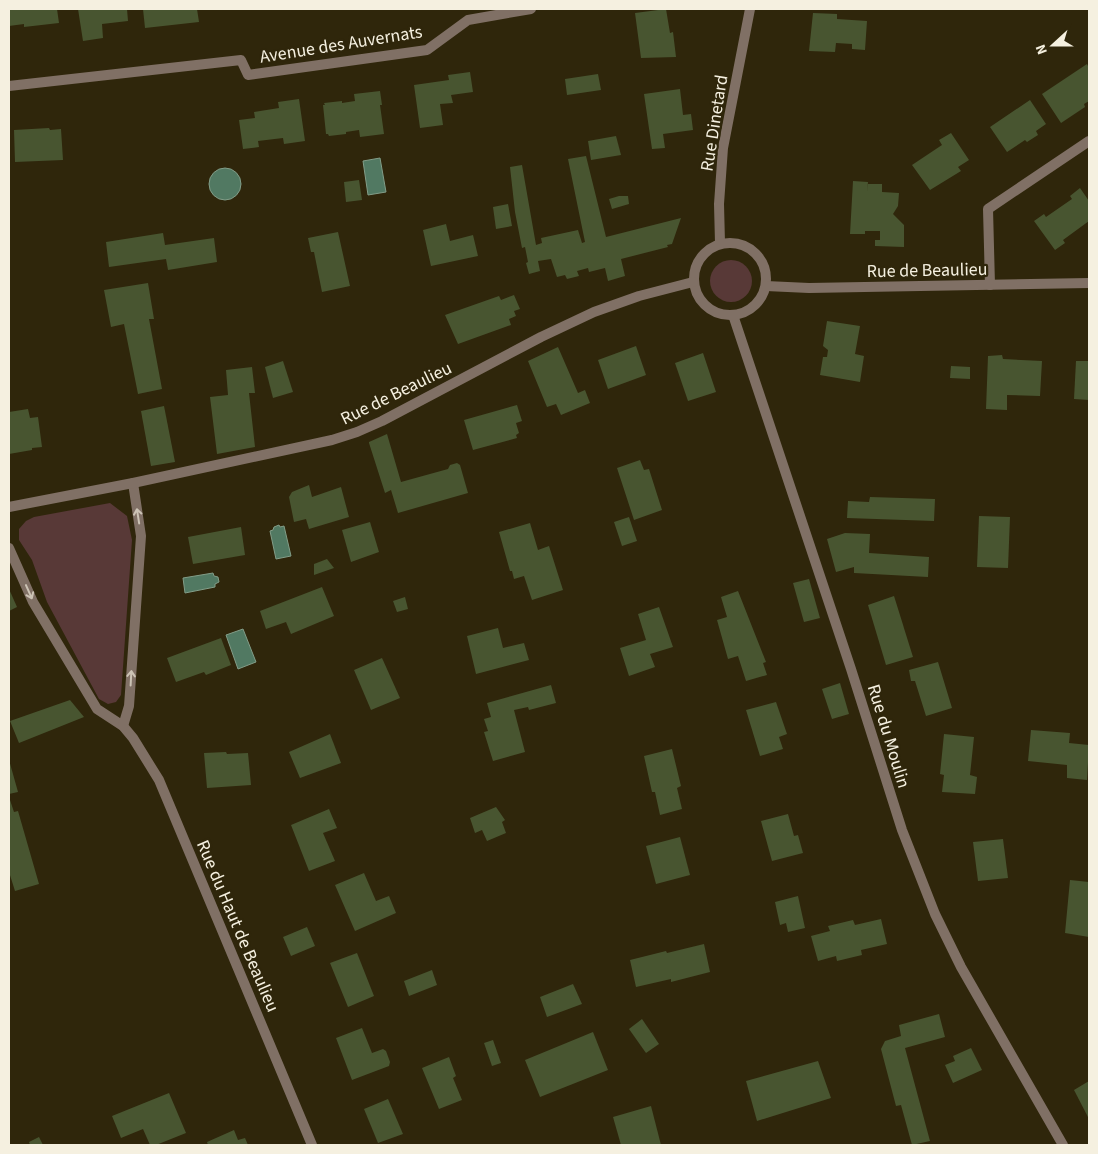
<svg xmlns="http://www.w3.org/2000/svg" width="1098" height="1154" viewBox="0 0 1098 1154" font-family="'Source Sans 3',sans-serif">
	<rect width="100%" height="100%" fill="#2f260b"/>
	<!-- green -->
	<g fill="#583937">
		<circle cx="731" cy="281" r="21"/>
		<polygon points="110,503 127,516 132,540 121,695 116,702 108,704 99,699 47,602 32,560 19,540 19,529 26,521 34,517"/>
	</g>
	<!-- water -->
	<g fill="#517962" stroke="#829d88">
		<polygon points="380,158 386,192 368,195 363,161"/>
		<circle cx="225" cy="184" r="16"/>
		<polygon points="279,525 280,527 284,526 291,556 276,559 270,531 273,530 274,527"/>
		<polygon points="213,573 214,576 218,577 219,582 215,584 215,587 185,593 183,578"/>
		<polygon points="243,629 256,662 238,669 226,635"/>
	</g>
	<!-- building -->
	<g fill="#485530">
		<polygon points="9,9 57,9 59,23 24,27 24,24 9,26"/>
		<polygon points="78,9 127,9 128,21 102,24 103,38 83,41"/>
		<polygon points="143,9 197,9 199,22 145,28"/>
		<polygon points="666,9 670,33 673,32 676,57 641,58 635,13"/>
		<polygon points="813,13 837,14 837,19 867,21 865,50 852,49 852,44 836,43 835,52 809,51"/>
		<polygon points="1087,64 1089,68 1089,101 1084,104 1085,107 1061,123 1042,94"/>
		<polygon points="470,72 473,92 451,95 453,103 440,104 443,125 420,128 414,85 449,80 448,75"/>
		<polygon points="598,74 601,90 567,95 565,79"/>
		<polygon points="680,89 683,115 691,114 693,130 663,134 665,148 652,149 644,94"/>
		<polygon points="380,91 382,105 380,105 384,134 360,137 359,130 346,132 346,134 329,136 328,134 326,134 323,105 325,105 324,103 342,101 342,103 355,101 354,94"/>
		<polygon points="299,99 305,141 284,144 283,138 258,141 259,147 243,149 239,120 255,118 254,112 279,108 278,102"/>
		<polygon points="1030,100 1046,124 1036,131 1038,135 1027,142 1025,140 1007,152 990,127"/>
		<polygon points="49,128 50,130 61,129 63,160 15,162 14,130"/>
		<polygon points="951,133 969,160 958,167 961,171 930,190 912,165 942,145 939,140"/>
		<polygon points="616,136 621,155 591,160 588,141"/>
		<polygon points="586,156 606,237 681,218 672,244 667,245 668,247 621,259 625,276 608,281 605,268 589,272 588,268 577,271 579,276 567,279 565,275 557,277 551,259 538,261 540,271 529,274 526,263 528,262 525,247 522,248 515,212 510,167 522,165 536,245 542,243 541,238 578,230 582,243 585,242 568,159"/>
		<polygon points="359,180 362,200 346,202 344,182"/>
		<polygon points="853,181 868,182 867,192 868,184 882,184 882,192 899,193 898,206 893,214 904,225 904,247 875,246 875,240 880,240 880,231 865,231 865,234 850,234"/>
		<polygon points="1080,188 1089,201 1089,221 1063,240 1065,243 1055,250 1034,221 1044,214 1046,217 1072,199 1070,196"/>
		<polygon points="619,196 628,196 629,204 612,209 609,199"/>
		<polygon points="508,204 512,226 496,229 493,207"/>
		<polygon points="446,224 450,241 473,235 478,256 431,266 423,230"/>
		<polygon points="338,232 350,286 322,292 314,252 311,252 308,238"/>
		<polygon points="163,233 165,245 214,238 217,262 168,270 166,259 109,267 106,242"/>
		<polygon points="148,283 154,319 149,319 162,389 138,394 124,324 111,327 104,290"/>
		<polygon points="514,295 520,309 514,311 516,316 509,319 511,325 458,344 445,315 499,296 501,300"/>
		<polygon points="827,321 860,326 855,354 864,356 860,382 820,375 823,357 827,357 828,350 823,346"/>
		<polygon points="636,346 646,375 608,389 598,360"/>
		<polygon points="558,347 578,393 585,390 590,403 561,415 556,404 547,407 528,361"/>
		<polygon points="703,353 716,392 688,401 675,363"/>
		<polygon points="1002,355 1003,359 1042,361 1040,396 1007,395 1007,410 986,409 988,356"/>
		<polygon points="283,361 293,392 273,398 265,367"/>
		<polygon points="1076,361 1089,361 1089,400 1074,399"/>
		<polygon points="951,366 970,367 970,379 950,378"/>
		<polygon points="252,367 255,393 249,393 255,447 217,454 210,397 228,395 226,370"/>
		<polygon points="517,405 522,421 516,423 519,433 516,435 517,438 473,450 464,420"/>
		<polygon points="164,406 175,462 151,466 141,411"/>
		<polygon points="28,409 30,418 38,417 42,447 32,448 32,450 9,454 9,412"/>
		<polygon points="387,434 401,482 448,469 450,465 457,463 460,465 468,493 398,513 391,490 385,493 369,443 369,442"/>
		<polygon points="640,460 644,470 649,469 662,510 634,520 617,468"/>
		<polygon points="309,485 312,497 341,487 349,517 309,529 306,519 294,522 289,497 292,492"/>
		<polygon points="870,497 935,499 934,521 847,518 848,501 869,502"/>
		<polygon points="979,516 1010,517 1008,568 977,567"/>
		<polygon points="629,517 637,541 622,546 614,522"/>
		<polygon points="370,522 379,552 351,562 342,530"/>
		<polygon points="530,523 538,550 549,546 563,590 532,600 524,576 514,579 512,571 510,571 499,532"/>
		<polygon points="241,527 245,555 193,564 188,537"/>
		<polygon points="845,533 870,534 869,553 929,557 928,577 854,573 854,567 836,572 827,539"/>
		<polygon points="327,559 334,568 314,575 314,564"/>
		<polygon points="809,579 820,618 804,622 793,583"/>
		<polygon points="322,587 334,616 291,634 286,622 266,629 260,611"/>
		<polygon points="9,589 17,607 9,611"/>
		<polygon points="738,591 766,662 763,663 767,675 746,681 738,656 728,659 717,620 727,617 721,597"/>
		<polygon points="894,596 913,657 886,665 868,605"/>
		<polygon points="405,597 408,609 397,612 393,601"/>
		<polygon points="659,607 673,647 650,654 655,667 629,676 620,648 646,640 638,614"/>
		<polygon points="498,628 503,648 524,643 529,660 476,674 467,636"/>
		<polygon points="221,638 231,665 206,675 204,672 176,682 167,658"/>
		<polygon points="382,658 400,698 371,710 354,670"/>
		<polygon points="938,662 952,708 926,716 915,681 911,681 909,670"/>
		<polygon points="840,683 849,714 832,719 822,689"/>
		<polygon points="551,685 556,703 529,710 528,707 514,710 525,752 493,761 484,732 488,731 484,719 491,717 487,703"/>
		<polygon points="70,700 84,717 19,743 10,721"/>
		<polygon points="776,702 787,734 779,737 783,749 760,756 746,710"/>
		<polygon points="1031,730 1070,733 1069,743 1089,745 1087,780 1067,778 1067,765 1028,761"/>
		<polygon points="330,734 341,763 300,778 289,752"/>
		<polygon points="944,734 974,737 970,775 977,777 975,794 942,792 944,775 940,774"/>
		<polygon points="672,749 681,786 677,788 682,809 660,815 655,792 652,792 644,756"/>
		<polygon points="226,752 227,754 248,753 251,785 207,788 204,753"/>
		<polygon points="9,760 18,792 9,794"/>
		<polygon points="9,797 14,812 18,811 39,884 15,891 9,872"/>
		<polygon points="496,807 505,820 502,822 506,833 487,841 482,830 475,833 470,818"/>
		<polygon points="329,809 337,828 323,833 335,861 309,871 291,825"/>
		<polygon points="788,814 794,836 798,835 803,853 772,861 761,821"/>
		<polygon points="680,837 690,875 656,884 646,846"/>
		<polygon points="1003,839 1008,878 978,881 973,842"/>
		<polygon points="364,873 376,901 389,896 396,913 355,931 335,885"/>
		<polygon points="1070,880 1089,882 1089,937 1065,933"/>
		<polygon points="798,896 805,928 788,932 786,923 780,925 775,902"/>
		<polygon points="881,919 887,944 861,950 862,955 837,961 836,956 818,961 811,936 830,931 828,926 853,920 855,925"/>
		<polygon points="307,927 315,946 291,956 283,937"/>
		<polygon points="704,944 710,972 671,982 671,979 636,987 630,960 666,951 667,953"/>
		<polygon points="357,953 374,996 348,1007 330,963"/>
		<polygon points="432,970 437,985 409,996 404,981"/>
		<polygon points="573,984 582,1004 547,1017 540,997"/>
		<polygon points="939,1014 945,1037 905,1048 930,1141 912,1145 901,1105 896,1106 881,1049 885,1041 901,1036 899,1025"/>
		<polygon points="642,1019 659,1044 646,1053 629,1029"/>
		<polygon points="362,1028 372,1053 383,1049 386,1051 390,1062 389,1066 352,1080 336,1038"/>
		<polygon points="593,1032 608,1070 540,1097 525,1060"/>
		<polygon points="493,1040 501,1063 492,1066 484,1043"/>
		<polygon points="971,1048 982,1070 953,1083 945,1065 955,1061 953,1056"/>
		<polygon points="449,1057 456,1076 453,1078 462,1100 439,1109 422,1068"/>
		<polygon points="818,1061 831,1098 757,1121 746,1081"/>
		<polygon points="1089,1081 1089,1119 1074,1090"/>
		<polygon points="169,1093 186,1133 156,1145 150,1145 143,1129 121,1138 112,1116"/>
		<polygon points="388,1099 403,1134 378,1143 364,1109"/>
		<polygon points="651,1106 661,1145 621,1145 613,1117"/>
		<polygon points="234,1130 238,1140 245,1138 248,1145 208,1145 207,1142"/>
		<polygon points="39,1137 43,1145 30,1145 29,1142"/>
	</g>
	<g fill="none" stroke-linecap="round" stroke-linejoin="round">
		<!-- minor -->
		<g stroke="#807065" stroke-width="10">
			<polyline points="9,86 241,60 248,75 427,50 468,20 531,9"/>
			<polyline points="720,243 719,204 723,148 750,9"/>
			<polyline points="990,285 988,209 1089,141"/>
			<polyline points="733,315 851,669 902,830 935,914 961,967 1063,1145"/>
			<polyline points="9,548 33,602 97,709 123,726 133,738 159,780 312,1145"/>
			<polyline points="123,726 129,706 141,536 133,483"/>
		</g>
		<!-- tertiary -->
		<g stroke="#807065" stroke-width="10">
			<circle cx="730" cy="279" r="36"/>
			<polyline points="766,286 809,288 1089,283"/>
			<polyline points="9,507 133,483 332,440 357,432 382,421 541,337 594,312 639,296 693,282"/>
		</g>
	</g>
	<!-- one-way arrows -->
	<defs><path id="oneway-shaft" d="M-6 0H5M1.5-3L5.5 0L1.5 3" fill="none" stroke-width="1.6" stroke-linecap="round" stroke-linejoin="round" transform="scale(1.25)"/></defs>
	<g stroke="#ccc3b5">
		<use href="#oneway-shaft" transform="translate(138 516) rotate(-99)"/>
		<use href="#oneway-shaft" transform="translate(29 592) rotate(66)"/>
		<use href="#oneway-shaft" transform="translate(131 678) rotate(-87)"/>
	</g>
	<g text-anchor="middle" stroke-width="4.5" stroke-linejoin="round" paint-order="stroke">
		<!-- street labels -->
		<g font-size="18" fill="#f5f0e0" stroke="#2f260b">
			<text transform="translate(341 44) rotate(-9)" y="6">Avenue des Auvernats</text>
			<text transform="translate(714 123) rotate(-81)" y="6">Rue Dinetard</text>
			<text transform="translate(927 270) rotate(-1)" y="6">Rue de Beaulieu</text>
			<text transform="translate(396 393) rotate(-26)" y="6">Rue de Beaulieu</text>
			<text transform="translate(889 736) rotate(73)" y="6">Rue du Moulin</text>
			<text transform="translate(238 926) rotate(67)" y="6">Rue du Haut de Beaulieu</text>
		</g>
	</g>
	<!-- border -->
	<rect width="1098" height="1154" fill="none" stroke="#f5f0e0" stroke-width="20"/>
	<!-- north arrow -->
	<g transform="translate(1053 45) rotate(249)" stroke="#2f260b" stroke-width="4" paint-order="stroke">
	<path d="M0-4L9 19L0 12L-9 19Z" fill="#f5f0e0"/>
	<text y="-8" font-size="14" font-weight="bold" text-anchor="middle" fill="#f5f0e0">N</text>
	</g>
</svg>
